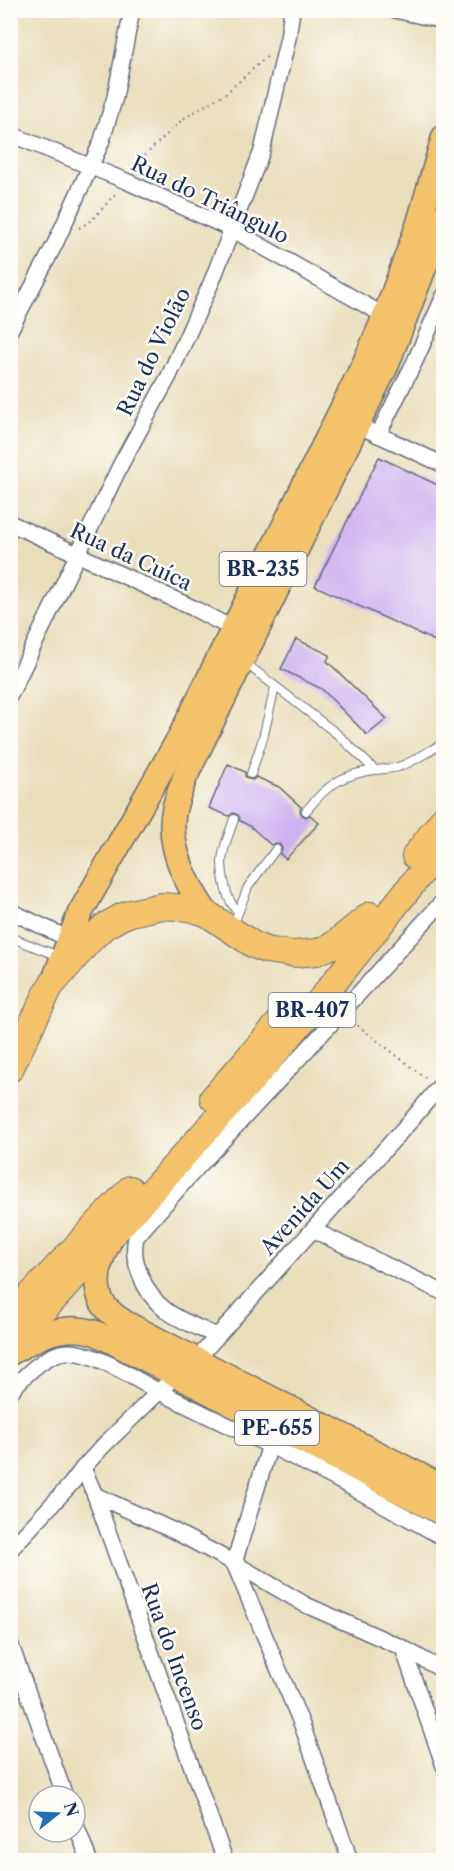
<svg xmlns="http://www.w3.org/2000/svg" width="454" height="1871" viewBox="0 0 454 1871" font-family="'Libre Caslon Text',serif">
	<rect width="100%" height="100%" fill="#fdfcf7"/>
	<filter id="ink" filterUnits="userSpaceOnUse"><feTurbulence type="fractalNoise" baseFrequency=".0167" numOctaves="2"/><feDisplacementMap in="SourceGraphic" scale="12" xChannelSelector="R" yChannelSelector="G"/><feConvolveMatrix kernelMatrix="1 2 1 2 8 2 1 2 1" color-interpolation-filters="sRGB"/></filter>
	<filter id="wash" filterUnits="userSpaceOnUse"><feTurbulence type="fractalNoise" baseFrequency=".008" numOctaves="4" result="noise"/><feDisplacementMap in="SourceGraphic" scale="24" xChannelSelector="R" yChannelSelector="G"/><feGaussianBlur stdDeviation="1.35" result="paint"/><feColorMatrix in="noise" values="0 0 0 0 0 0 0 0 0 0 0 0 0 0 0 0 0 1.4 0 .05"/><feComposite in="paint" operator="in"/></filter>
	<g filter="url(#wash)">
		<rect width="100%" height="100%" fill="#e9deba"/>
		<g id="blocks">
			<!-- building -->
			<g fill="#ceb3f1">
				<polygon points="379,457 444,488 444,645 315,586"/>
				<polygon points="296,639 330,655 327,661 387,719 367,735 322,689 281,669"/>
				<polygon points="228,764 245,772 245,776 249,779 253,780 256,777 279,787 301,807 300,811 302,815 306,817 310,815 319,823 286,859 280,854 282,849 280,845 276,843 271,845 250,826 240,821 238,815 233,813 229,816 209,808"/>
			</g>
		</g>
	</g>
	<g filter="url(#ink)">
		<use href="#blocks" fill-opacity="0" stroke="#636c7e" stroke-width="1.5"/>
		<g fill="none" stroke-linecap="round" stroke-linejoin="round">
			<!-- service casing -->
			<g stroke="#636c7e" stroke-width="10">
				<g id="service">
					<polyline points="244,662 337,734 375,770"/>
					<polyline points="251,774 263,738 275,687"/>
					<path d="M306,811C326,786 342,774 375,770C383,769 390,769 398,767C414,762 429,750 444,743"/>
					<path d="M234,819C230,832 223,847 222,861C222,876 226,902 238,911"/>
					<polyline points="233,926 248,887 276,849"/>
					<polyline points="10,937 58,956"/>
				</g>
			</g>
			<!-- minor casing -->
			<g stroke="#636c7e" stroke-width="18">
				<g id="minor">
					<polyline points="395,10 444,21"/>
					<polyline points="10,134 126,181 233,230 385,316"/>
					<polyline points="10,330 55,244 101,143 115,97 132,10"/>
					<polyline points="370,431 444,465"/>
					<polyline points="378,435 415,361 444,296"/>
					<polyline points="10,523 193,608 233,629"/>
					<polyline points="10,695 121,464 169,376 212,281 262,151 288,38 292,10"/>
					<polyline points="10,911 69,939"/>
					<polyline points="313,1230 444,1293"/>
					<path d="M217,1336C182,1320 154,1313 140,1274C135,1261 133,1251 136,1237L185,1181L341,1013L444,900"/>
					<polyline points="196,1360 413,1118 444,1081"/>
					<path d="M10,1392C23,1377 48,1351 69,1352C99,1353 133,1379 160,1392C211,1418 264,1442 315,1468C359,1491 401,1514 444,1538"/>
					<polyline points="270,1445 234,1563 302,1725 350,1860"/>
					<polyline points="83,1468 95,1495 225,1860"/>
					<polyline points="95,1495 174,1531 234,1563 306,1605 403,1648 444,1671"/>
					<polyline points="10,1550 71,1484 83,1468 104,1445 176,1375"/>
					<polyline points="10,1643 65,1796"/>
					<polyline points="403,1648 444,1766"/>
					<polyline points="75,1822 89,1860"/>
				</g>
			</g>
			<!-- primary casing -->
			<g stroke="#636c7e" stroke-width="27">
				<g id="primary">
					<path d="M206,913C188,886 169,851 173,817C174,803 181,789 185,777L387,364L444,216"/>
					<polyline points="54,980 80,913 181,735 366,360 385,316 418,226 444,137"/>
					<path d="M110,1240C99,1259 90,1290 107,1309C113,1315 120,1320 127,1324L444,1488"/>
					<path d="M10,1353C39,1336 63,1322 96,1333L444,1514"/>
				</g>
			</g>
			<!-- trunk casing -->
			<g stroke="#636c7e" stroke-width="28">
				<g id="trunk">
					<polyline points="415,856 444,818"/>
					<polyline points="10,1069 50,987 91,939 105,926 121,917 131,913 162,906 188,908 206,913 254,945 266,950 293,954 317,952 333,945 370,915"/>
					<polyline points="213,1098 284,1017"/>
					<polyline points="10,1317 130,1189"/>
					<polyline points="10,1348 260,1071 321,999 444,844"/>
				</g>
			</g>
			<!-- path -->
			<g stroke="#636c7e" stroke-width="2" stroke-dasharray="1.5 4.5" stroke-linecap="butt">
				<polyline points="136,171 143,157 183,119 226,93 270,54"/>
				<polyline points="79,228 92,220 116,193"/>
				<polyline points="353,1022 427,1079"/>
			</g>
			<!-- service -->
			<use href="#service" stroke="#fff" stroke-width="8"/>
			<!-- minor -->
			<use href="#minor" stroke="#fff" stroke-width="15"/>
			<!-- primary -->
			<use href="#primary" stroke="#f3c26a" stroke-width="24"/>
			<!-- trunk -->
			<use href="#trunk" stroke="#f3c26a" stroke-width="26"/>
		</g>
	</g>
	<g text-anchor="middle" stroke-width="5" stroke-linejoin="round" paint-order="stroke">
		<!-- shield labels -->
		<g fill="#fdfcf7" stroke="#5f6c8c" stroke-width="1.5">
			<rect x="219.5" y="552" width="87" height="34" rx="4.5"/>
			<rect x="268.5" y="993" width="87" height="34" rx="4.5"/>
			<rect x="235" y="1411" width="84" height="34" rx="4.5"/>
		</g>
		<g font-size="20" font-weight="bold" fill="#1b2f5e">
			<text x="263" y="576">BR-235</text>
			<text x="312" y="1017">BR-407</text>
			<text x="277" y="1435">PE-655</text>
		</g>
		<!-- street labels -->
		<g font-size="21" fill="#1b2f5e" stroke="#fdfcf7">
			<text transform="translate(210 200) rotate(26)" y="7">Rua do Triângulo</text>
			<text transform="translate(154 352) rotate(-64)" y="7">Rua do Violão</text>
			<text transform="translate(131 557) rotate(25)" y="7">Rua da Cuíca</text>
			<text transform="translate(305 1207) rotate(-48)" y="7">Avenida Um</text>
			<text transform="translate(174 1657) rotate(70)" y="7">Rua do Incenso</text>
		</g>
	</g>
	<!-- margin -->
	<rect width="454" height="1871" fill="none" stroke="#fdfcf7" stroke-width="36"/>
	<!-- north arrow -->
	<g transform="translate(57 1814) rotate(72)"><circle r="28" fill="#fdfcf7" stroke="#a3aaba" stroke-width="1.5"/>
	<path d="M0-4.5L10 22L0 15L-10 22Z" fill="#1f6fb2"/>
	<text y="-9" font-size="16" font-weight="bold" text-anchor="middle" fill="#1b2f5e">N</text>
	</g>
</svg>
